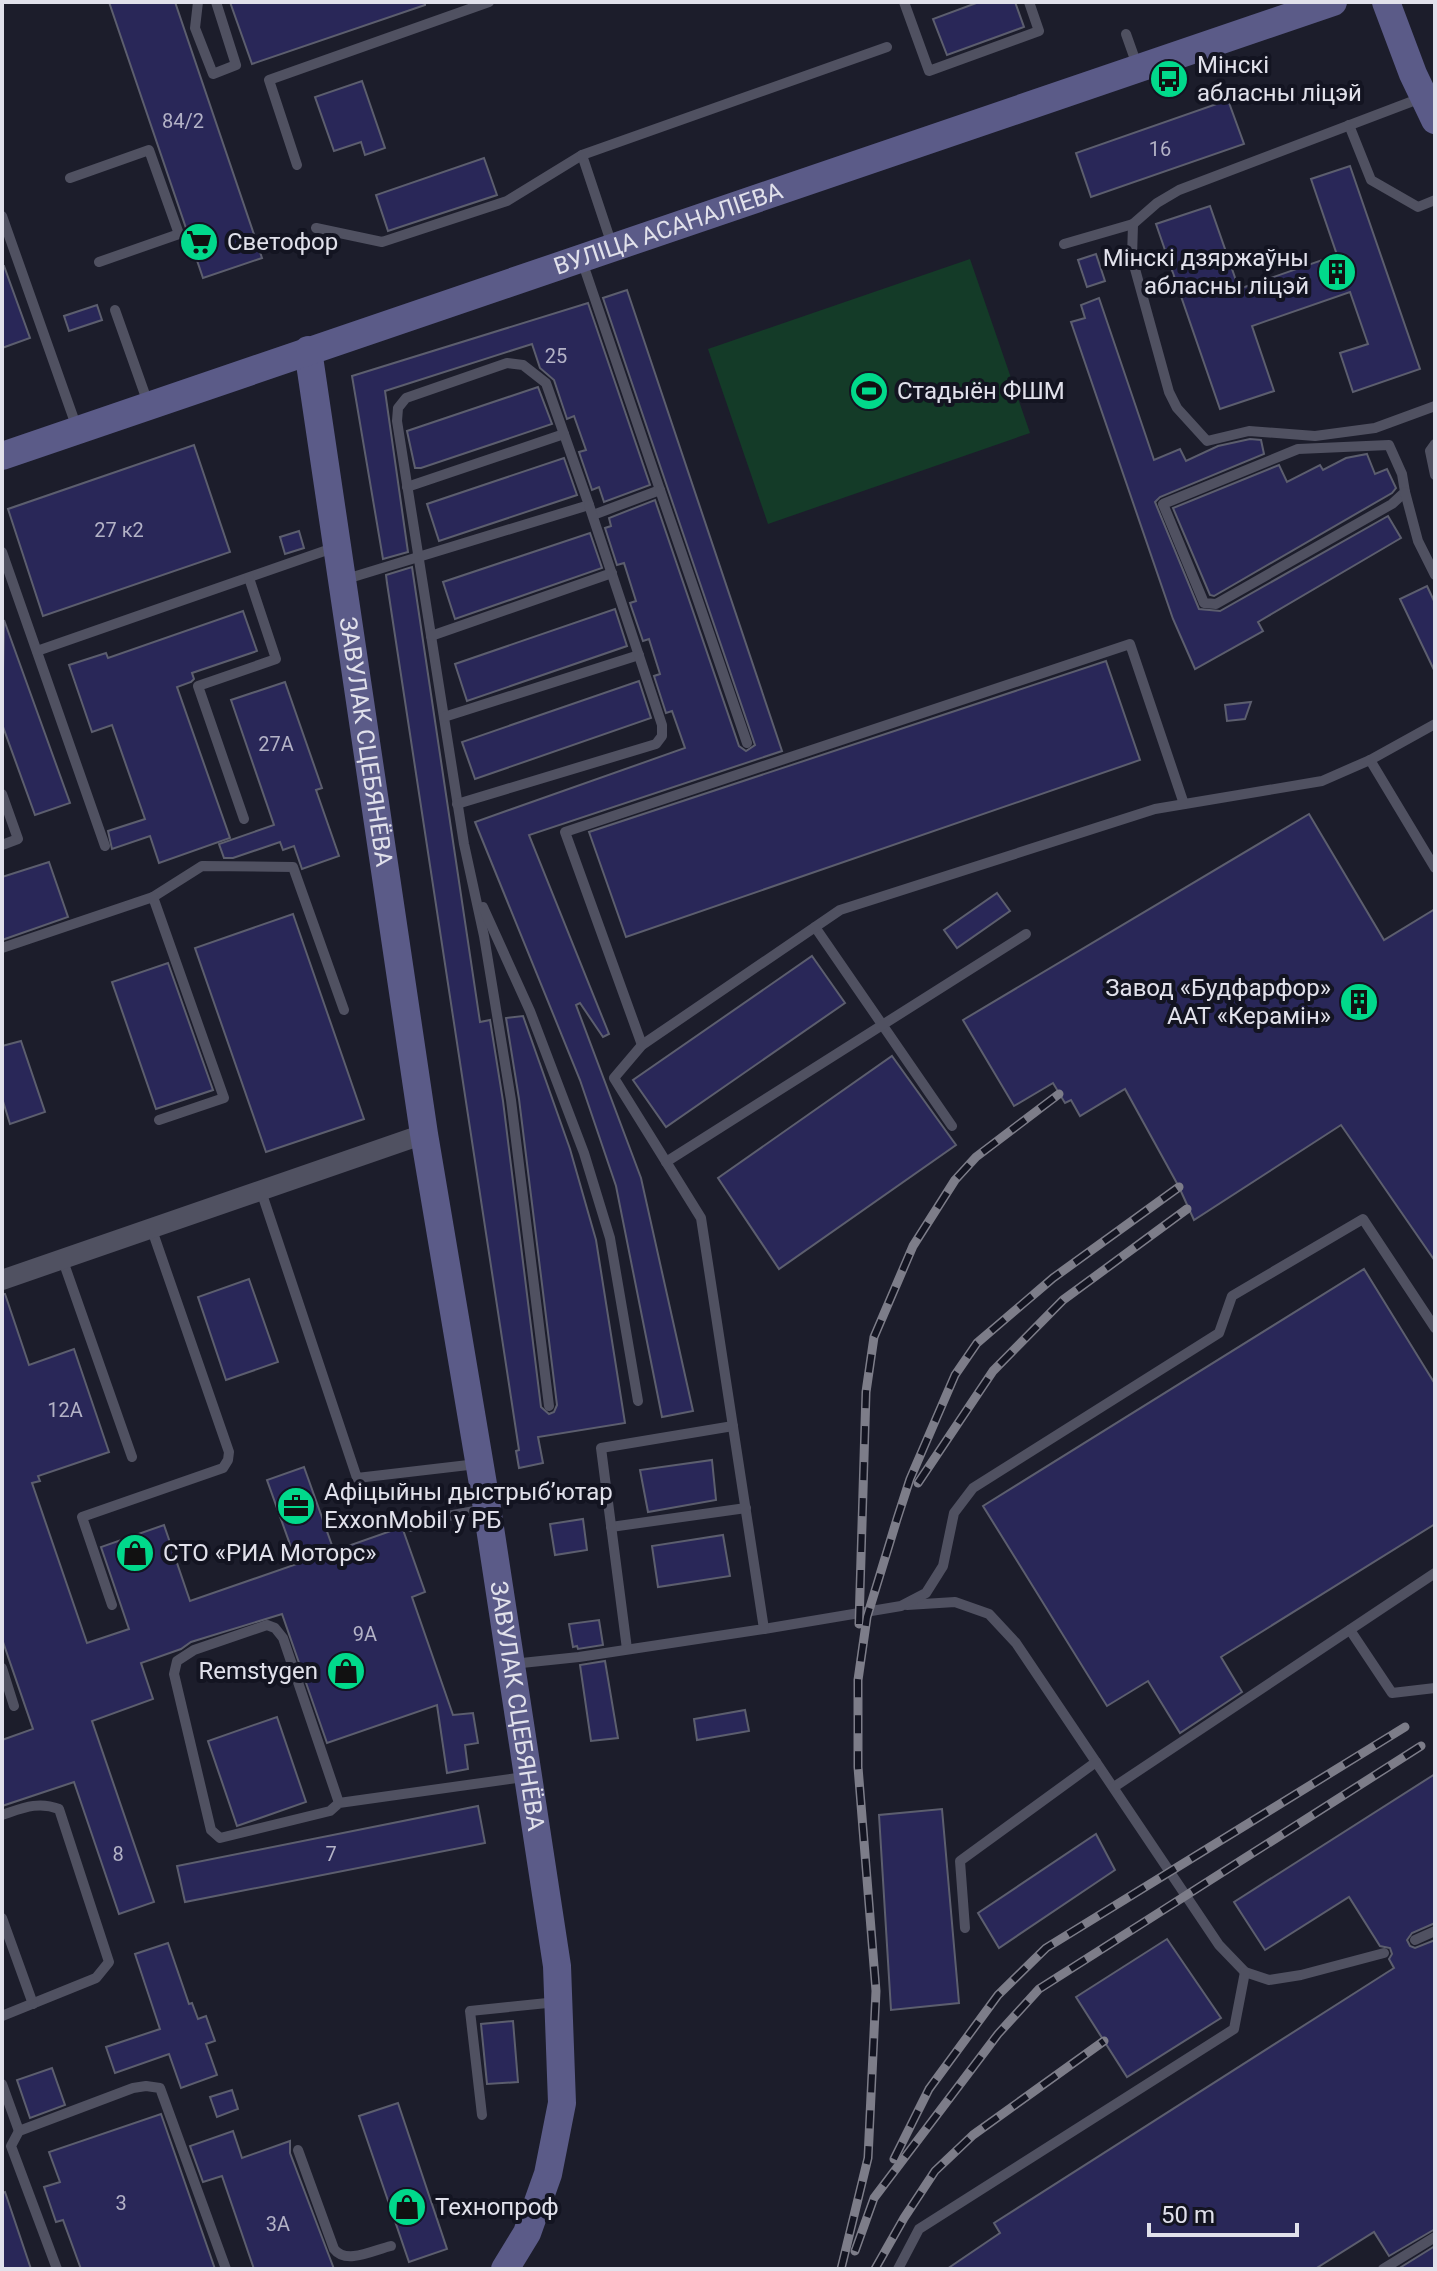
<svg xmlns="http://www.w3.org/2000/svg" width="1437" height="2271" viewBox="0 0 1437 2271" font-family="Roboto,sans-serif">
	<rect width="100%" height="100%" fill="#1c1d2b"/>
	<!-- green -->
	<polygon fill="#143b28" points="970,259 1030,433 768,524 708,349"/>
	<!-- building -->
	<g fill="#292758" stroke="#5c5e6e" stroke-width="2">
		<polygon points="109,2 175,2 262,258 203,278"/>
		<polygon points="230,2 425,2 425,5 252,64"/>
		<polygon points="979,2 1015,2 1024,27 947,55 933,19"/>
		<polygon points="362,81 385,148 365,155 361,142 334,151 315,97"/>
		<polygon points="1228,100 1244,144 1091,197 1076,153"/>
		<polygon points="484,158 497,195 388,231 376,195"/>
		<polygon points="1350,166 1420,369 1353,392 1340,353 1368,344 1350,292 1252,326 1274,391 1220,409 1156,224 1210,206 1239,289 1337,255 1311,179"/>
		<polygon points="1096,254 1105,281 1087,287 1078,260"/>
		<polygon points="2,266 4,266 30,338 2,348"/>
		<polygon points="627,290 782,751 529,835 609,1034 603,1037 580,1003 576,1005 641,1178 693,1411 662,1417 616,1186 580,1080 475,822 685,748 672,711 666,713 654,676 660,674 649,639 643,641 630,603 636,601 624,563 617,565 605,528 611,526 609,518 655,500 739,746 746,751 755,745 603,298"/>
		<polygon points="1099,298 1154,460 1180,449 1186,461 1218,446 1250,439 1261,440 1264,454 1160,497 1155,502 1199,609 1220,611 1388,516 1401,538 1258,622 1263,631 1195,669 1173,619 1071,322 1085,318 1081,305"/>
		<polygon points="588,303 650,485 604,502 599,487 592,490 579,452 586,450 574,416 567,419 554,380 540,368 532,344 385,391 408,552 383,559 352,376"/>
		<polygon points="97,305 102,320 69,331 64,316"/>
		<polygon points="538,387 552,424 421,468 415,468 407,431"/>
		<polygon points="194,445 230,552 43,616 8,509"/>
		<polygon points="1367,454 1375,474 1387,469 1396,488 1392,493 1214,596 1210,595 1173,508 1279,465 1287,482 1320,465 1323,470 1346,458"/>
		<polygon points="564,458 577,495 439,541 427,504"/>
		<polygon points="299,531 304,548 285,554 280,537"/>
		<polygon points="590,533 602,568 455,619 443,582"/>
		<polygon points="412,567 480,1022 490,1020 503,1101 541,1407 549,1414 554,1412 557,1405 519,1099 506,1018 523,1016 570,1149 596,1240 625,1423 538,1437 543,1463 519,1468 516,1451 519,1450 387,583 386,575"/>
		<polygon points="1427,586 1435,603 1435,672 1400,599"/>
		<polygon points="615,609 627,646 467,701 455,664"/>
		<polygon points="243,611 257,651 192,673 194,679 191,682 177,687 230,838 159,863 150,836 112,849 108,831 145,819 112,725 92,732 69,665 106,653 108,658"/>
		<polygon points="4,620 70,803 35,815 2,724"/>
		<polygon points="1106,661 1140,760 626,937 589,832"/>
		<polygon points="639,681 651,718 475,779 462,742"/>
		<polygon points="285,682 322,788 316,790 339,856 302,869 294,846 283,850 280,842 233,858 224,858 219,844 274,825 231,700"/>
		<polygon points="1251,702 1245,719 1227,721 1225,705"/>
		<polygon points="1309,814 1384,940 1435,909 1435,1261 1341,1125 1194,1220 1179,1187 1125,1089 1080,1116 1071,1100 1065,1103 1053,1083 1014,1106 963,1020"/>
		<polygon points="49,862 68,917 2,940 2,877"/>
		<polygon points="997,893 1010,911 957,948 944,930"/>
		<polygon points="293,914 364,1119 266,1152 195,948"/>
		<polygon points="812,956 845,1003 666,1127 633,1080"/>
		<polygon points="168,963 213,1090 156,1109 112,982"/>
		<polygon points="21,1041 45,1112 10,1124 2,1098 2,1046"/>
		<polygon points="892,1056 956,1145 779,1269 718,1178"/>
		<polygon points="1364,1269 1435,1384 1435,1524 1221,1657 1242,1692 1180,1733 1148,1681 1107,1706 983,1506"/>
		<polygon points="249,1279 278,1362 226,1380 198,1297"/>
		<polygon points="2,1294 5,1294 29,1365 74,1349 109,1452 38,1476 40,1481 32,1483 87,1643 129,1629 101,1547 164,1525 190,1601 297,1564 267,1480 304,1467 334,1551 402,1527 425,1592 412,1597 453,1715 473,1713 478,1743 465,1745 468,1769 447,1773 437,1705 327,1743 282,1614 191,1642 181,1649 141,1663 153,1699 92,1721 154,1902 119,1914 74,1782 2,1806 2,1740 33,1729 2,1639"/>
		<polygon points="712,1460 716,1500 648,1512 640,1470"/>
		<polygon points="583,1519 587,1550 555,1555 550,1524"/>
		<polygon points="723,1535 730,1576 658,1587 652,1546"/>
		<polygon points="599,1620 603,1645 578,1649 577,1646 573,1647 569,1624"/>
		<polygon points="605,1661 618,1738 591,1741 580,1665"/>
		<polygon points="745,1710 749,1731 697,1740 694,1719"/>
		<polygon points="277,1717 306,1802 237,1826 208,1741"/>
		<polygon points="1435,1774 1435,1923 1412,1933 1407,1940 1410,1946 1415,1948 1435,1940 1435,2229 1389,2256 1374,2232 1315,2269 947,2269 1000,2233 994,2223 1394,1968 1389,1959 1392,1954 1390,1948 1380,1946 1349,1897 1265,1950 1234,1902"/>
		<polygon points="478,1806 485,1843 185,1902 177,1866"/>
		<polygon points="942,1809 959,2003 891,2010 879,1815"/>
		<polygon points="1096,1834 1115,1870 999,1948 978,1913"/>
		<polygon points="1167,1939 1221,2018 1127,2077 1076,1997"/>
		<polygon points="168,1943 189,2004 192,2003 198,2019 206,2016 215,2041 206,2044 217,2075 181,2088 169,2054 115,2073 106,2047 160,2029 135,1954"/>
		<polygon points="513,2021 518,2082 487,2084 481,2024"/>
		<polygon points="52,2068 65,2105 30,2118 17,2080"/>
		<polygon points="232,2090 238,2109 217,2117 210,2097"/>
		<polygon points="398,2103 447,2249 409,2262 359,2116"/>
		<polygon points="161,2114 215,2269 81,2269 63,2220 56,2222 44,2187 60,2182 49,2152"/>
		<polygon points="233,2131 242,2158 290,2141 290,2153 334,2269 254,2269 222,2176 203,2182 190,2146"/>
		<polygon points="5,2192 31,2269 2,2269 2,2193"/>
		<polygon points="1435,2246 1435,2269 1398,2269"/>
	</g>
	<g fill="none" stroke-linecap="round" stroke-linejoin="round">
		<!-- lane -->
		<g stroke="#505161" stroke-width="10">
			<polyline points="198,2 195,28 213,74 236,65 216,2"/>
			<polyline points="904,2 929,71 1039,31 1029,2"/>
			<polyline points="1126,34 1137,65"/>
			<polyline points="1349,125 1371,180 1418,207 1435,200"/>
			<polyline points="297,165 269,80 489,2"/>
			<polyline points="70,178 149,150 179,234 99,262"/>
			<polyline points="2,216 77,428"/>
			<polyline points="1133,224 1132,258 1169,392 1177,408 1207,441 1249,431 1315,436 1375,428 1435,406"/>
			<polyline points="316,228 382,242 507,201 582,155"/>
			<polyline points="1064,244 1133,224 1157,203 1179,190 1421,98"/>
			<polyline points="612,245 582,155 887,47"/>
			<polyline points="582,261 660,490 593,515"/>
			<polyline points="115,310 148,403"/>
			<polyline points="1435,444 1430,451 1435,475"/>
			<polygon points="1389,445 1402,474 1405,492 1392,504 1216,604 1204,603 1163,504 1298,449"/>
			<polyline points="407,487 564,434"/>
			<polyline points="660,490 747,743"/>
			<polyline points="1405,492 1418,541 1435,575"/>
			<polyline points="2,552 105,846"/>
			<polyline points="343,580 589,505 546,383 523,365 507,363 406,398 398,408 397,421 464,844 484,936 511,1100 549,1406"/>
			<polyline points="431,636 612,573"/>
			<polyline points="37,651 333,548"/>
			<polyline points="444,717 639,655"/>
			<polyline points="1370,760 1435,868"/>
			<polyline points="2,794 18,839 2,845"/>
			<polyline points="457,804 656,744 662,736 662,725 589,505"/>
			<polyline points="244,819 198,686 276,659 249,578"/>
			<polyline points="153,897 202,866 293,867 344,1010"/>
			<polyline points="483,907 530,1011 584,1153 610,1238 638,1401"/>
			<polyline points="815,927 952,1126"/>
			<polyline points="2,948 153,897 224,1098 159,1120"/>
			<polyline points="642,1045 565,832 1130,644 1184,804"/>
			<polyline points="666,1162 1026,934"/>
			<polyline points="261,1191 357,1478 477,1464"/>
			<polyline points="62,1258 132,1457"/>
			<polyline points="410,1527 437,1518 485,1509"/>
			<polyline points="611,1527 746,1508"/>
			<polyline points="112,1605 82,1517 223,1468 228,1460 229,1452 152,1230"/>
			<polyline points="907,1605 955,1602 989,1614 1016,1643 1219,1945 1245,1972 1269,1980 1301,1975 1384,1953"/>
			<polyline points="764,1629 901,1606 926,1593 943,1566 954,1513 973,1488 1219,1333 1232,1296 1363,1219 1435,1328"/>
			<polyline points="1350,1630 1392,1693 1435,1688"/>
			<polyline points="627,1649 601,1448 733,1426"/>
			<polyline points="512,1664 579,1657 764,1629 701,1218 614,1078 642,1045 840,910 1155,809 1322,781 1370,760 1435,724"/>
			<polyline points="2,1668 14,1706"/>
			<polyline points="1114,1787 1435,1573"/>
			<polyline points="339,1803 283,1638 275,1628 267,1625 194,1650 177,1661 174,1674 211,1830 220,1838 330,1811 339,1803 524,1777"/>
			<path d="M2,1815C23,1808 38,1801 59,1809L109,1962L96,1978L2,2016"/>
			<polyline points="2,1918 33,2004"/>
			<polyline points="965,1928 960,1861 1096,1762"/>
			<polyline points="1415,1940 1435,1931"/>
			<polyline points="2,2084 19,2131"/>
			<polyline points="482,2115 470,2011 557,2002"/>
			<path d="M298,2150L334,2249C346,2265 374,2250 391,2246"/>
			<polyline points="57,2269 11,2146 19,2131 133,2088 146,2086 160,2088 226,2269"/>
			<polyline points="898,2269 919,2229 1234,2029 1245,1972"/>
			<polyline points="1383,2269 1435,2237"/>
		</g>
		<!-- street -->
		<polyline stroke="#505161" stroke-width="20" points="2,1280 424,1134"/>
		<!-- secondary -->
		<g stroke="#5b5b88" stroke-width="28">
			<polyline points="1386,2 1413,74 1435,120"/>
			<path id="s1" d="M308,350L424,1134L487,1508L557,1966L562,2103L548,2174L527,2233L505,2269"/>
			<path id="s2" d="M2,456L1333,2"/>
		</g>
		<!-- rail casing -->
		<g stroke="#7d7d89" stroke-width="9">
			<g id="rail">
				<polyline points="918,1483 993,1371 1063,1300 1187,1209"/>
				<polyline points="859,1624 866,1392 874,1337 913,1246 955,1180 976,1157 1059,1094"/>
				<polyline points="894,2159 929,2089 998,1995 1046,1948 1405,1727"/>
				<polyline points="855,2251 874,2198 998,2034 1039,1989 1421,1746"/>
				<polyline points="841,2269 868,2158 876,1991 858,1767 858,1680 867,1617 897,1519 910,1479 955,1375 977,1343 1053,1278 1179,1187"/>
				<polyline points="875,2269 904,2218 935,2171 973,2135 1104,2041"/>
			</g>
		</g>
		<!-- rail -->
		<use href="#rail" stroke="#131421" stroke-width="6" stroke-dasharray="18" stroke-linecap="butt"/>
	</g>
	<!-- icons -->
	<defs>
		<g id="bus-disc" transform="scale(2)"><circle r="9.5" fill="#01d98b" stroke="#131421"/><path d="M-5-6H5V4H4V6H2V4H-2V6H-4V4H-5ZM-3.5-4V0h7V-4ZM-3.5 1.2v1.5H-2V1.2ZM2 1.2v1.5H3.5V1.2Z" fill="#111"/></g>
		<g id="supermarket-disc" transform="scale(2)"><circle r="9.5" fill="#01d98b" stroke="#131421"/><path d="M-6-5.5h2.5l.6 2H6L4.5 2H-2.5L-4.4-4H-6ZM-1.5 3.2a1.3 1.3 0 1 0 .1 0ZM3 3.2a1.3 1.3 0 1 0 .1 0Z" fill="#111"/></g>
		<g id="building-disc" transform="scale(2)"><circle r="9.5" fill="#01d98b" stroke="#131421"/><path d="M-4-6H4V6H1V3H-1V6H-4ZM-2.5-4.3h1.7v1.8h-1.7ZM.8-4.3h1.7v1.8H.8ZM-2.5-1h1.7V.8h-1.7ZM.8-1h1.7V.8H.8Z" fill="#111"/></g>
		<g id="stadium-disc" transform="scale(2)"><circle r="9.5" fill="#01d98b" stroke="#131421"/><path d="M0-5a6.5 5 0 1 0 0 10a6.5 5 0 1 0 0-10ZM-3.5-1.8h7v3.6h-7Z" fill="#111"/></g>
		<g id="office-disc" transform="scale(2)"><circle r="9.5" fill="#01d98b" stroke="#131421"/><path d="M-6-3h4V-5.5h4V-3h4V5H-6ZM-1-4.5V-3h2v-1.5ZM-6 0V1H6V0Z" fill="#111"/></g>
		<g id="shop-disc" transform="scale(2)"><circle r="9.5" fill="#01d98b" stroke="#131421"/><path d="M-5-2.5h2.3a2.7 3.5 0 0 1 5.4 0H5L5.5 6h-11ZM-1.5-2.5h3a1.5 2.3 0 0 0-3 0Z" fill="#111"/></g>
	</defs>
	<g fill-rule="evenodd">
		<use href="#bus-disc" x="1169" y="79"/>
		<use href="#supermarket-disc" x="199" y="242"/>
		<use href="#building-disc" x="1337" y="272"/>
		<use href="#stadium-disc" x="869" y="391"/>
		<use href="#building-disc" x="1359" y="1002"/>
		<use href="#office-disc" x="296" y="1506"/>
		<use href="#shop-disc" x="135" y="1553"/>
		<use href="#shop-disc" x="346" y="1671"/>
		<use href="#shop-disc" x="407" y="2207"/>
	</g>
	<g text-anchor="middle" stroke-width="8" stroke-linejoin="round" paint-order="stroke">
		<!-- number labels -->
		<g font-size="20" fill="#b3b2c6">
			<text x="183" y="128">84/2</text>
			<text x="1160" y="156">16</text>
			<text x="556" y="363">25</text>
			<text x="119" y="537">27 к2</text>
			<text x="276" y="751">27А</text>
			<text x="65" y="1417">12А</text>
			<text x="365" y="1641">9А</text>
			<text x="118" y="1861">8</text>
			<text x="331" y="1861">7</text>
			<text x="121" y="2210">3</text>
			<text x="278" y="2231">3А</text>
		</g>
		<!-- poi labels -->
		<g font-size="24" fill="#e1e1eb" stroke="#131421" text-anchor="start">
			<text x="1197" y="73">Мінскі<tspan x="1197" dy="28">абласны ліцэй</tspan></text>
			<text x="227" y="250">Светофор</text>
			<text x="1309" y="266" text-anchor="end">Мінскі дзяржаўны<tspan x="1309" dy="28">абласны ліцэй</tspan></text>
			<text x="897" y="399">Стадыён ФШМ</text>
			<text x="1331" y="996" text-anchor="end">Завод «Будфарфор»<tspan x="1331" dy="28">ААТ «Керамін»</tspan></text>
			<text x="324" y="1500">Афіцыйны дыстрыбʼютар<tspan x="324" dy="28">ExxonMobil у РБ</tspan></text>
			<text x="163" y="1561">СТО «РИА Моторс»</text>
			<text x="318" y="1679" text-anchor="end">Remstygen</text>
			<text x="435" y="2215">Технопроф</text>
		</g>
		<!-- street labels -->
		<g font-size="24" fill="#e1e1eb" stroke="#131421">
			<text dy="8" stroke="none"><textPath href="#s2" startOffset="704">ВУЛІЦА АСАНАЛІЕВА</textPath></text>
			<text dy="8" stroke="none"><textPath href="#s1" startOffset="396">ЗАВУЛАК СЦЕБЯНЁВА</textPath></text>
			<text dy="8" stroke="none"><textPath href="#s1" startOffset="1372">ЗАВУЛАК СЦЕБЯНЁВА</textPath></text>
		</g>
	</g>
	<!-- border -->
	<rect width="1437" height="2271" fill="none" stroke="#e1e1eb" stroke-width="8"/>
	<!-- scale -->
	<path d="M1149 2223v12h148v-12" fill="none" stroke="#e1e1eb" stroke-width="4"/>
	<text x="1161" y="2223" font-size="24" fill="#e1e1eb" stroke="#131421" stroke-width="6" paint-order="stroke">50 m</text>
</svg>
